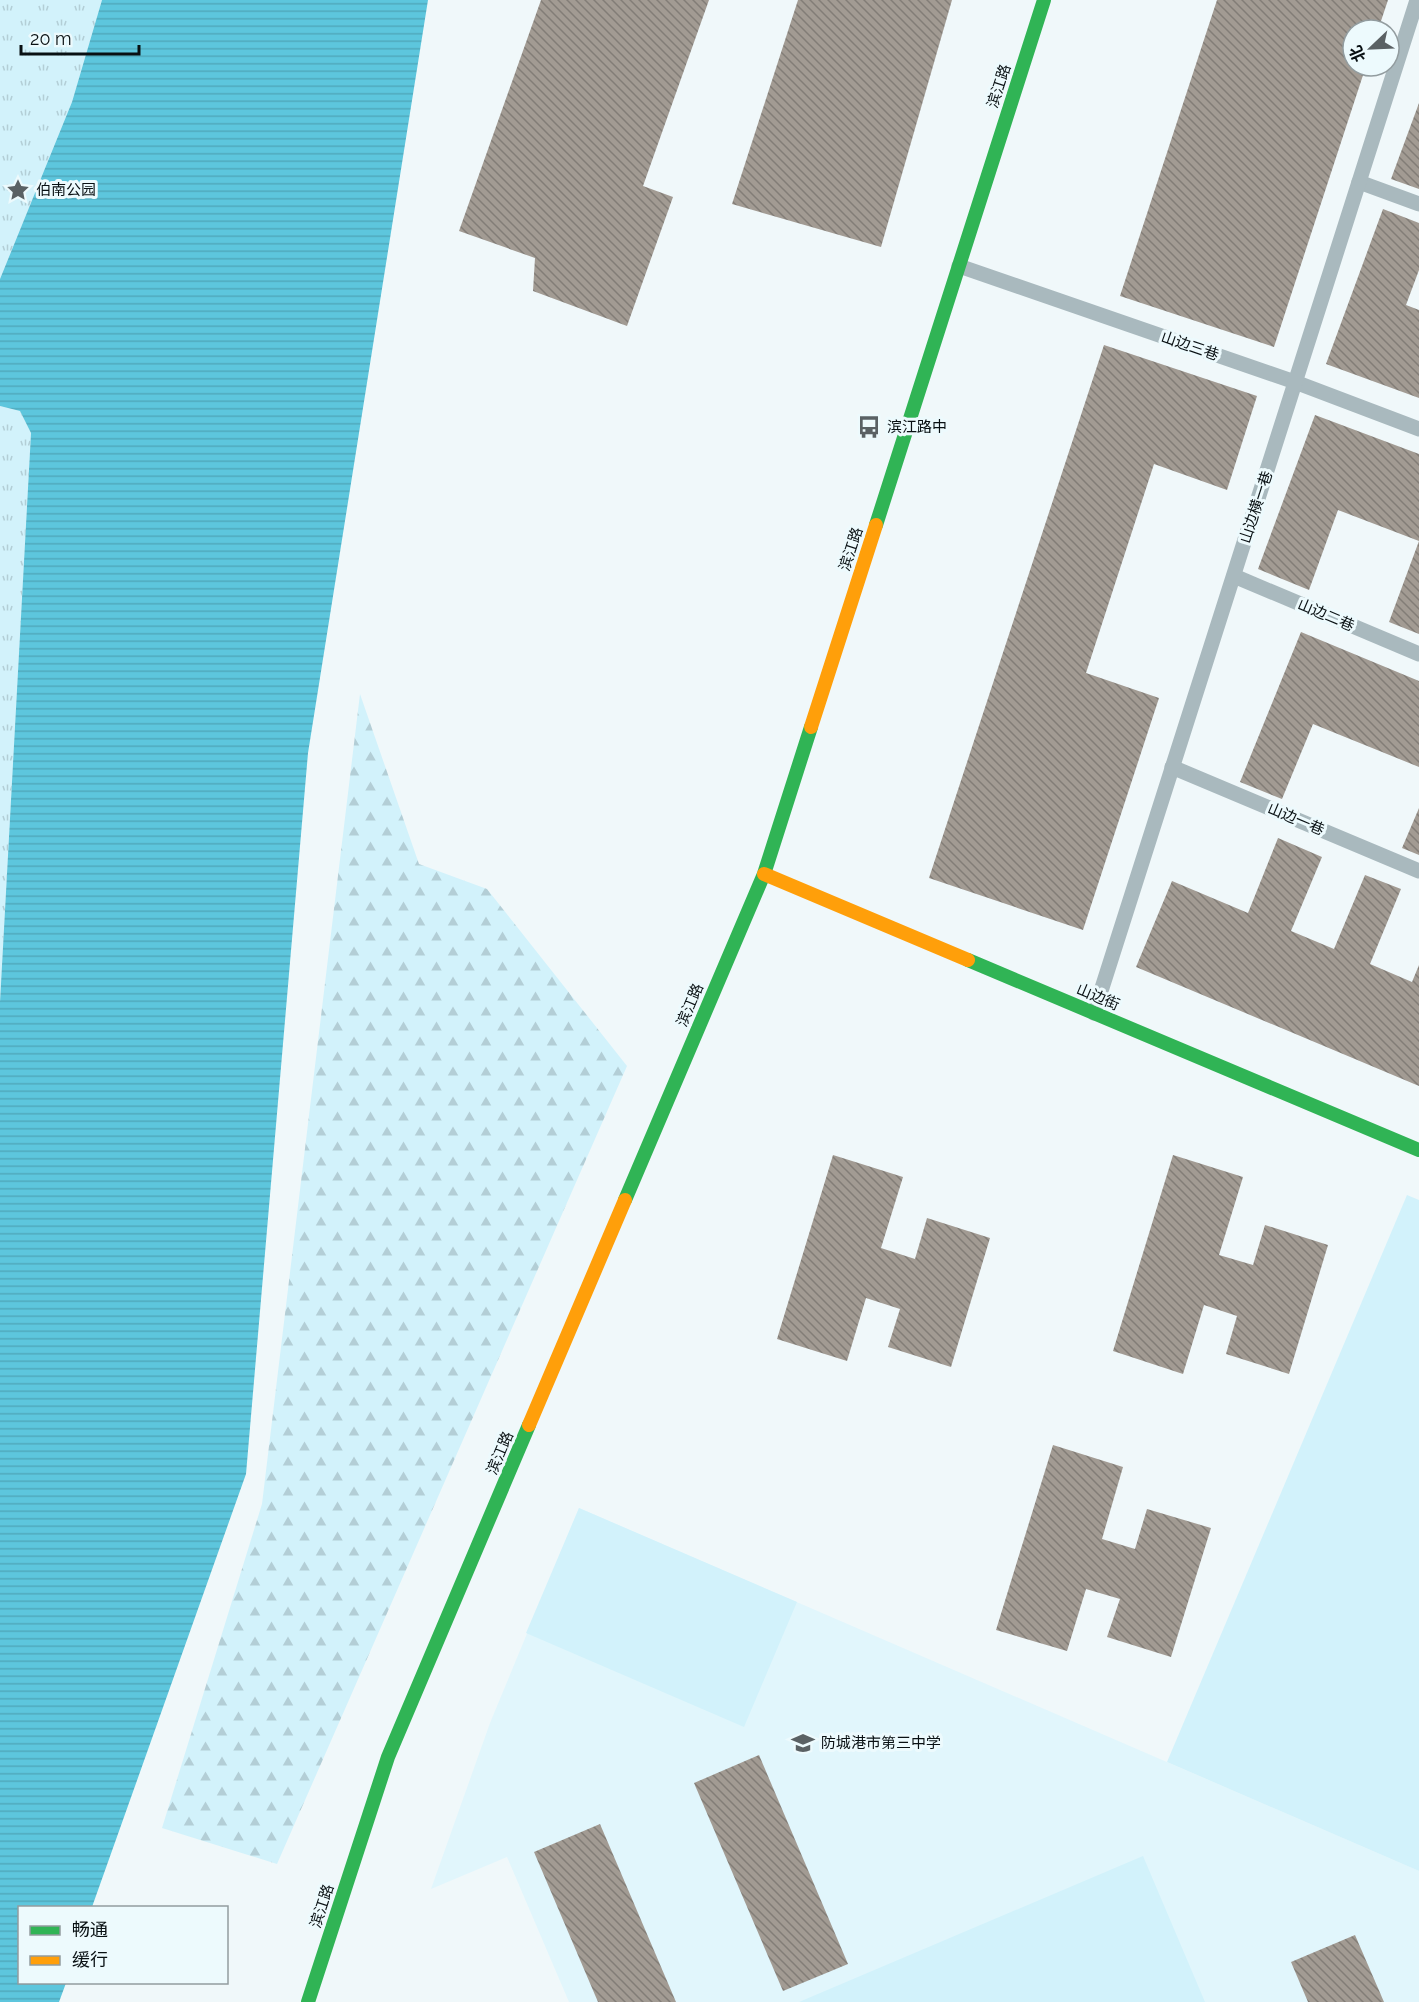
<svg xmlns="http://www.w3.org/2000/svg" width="1419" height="2002" viewBox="0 0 1419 2002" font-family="Raleway,'Noto Sans SC',sans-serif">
	<defs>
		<pattern id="forest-firs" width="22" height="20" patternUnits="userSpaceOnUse" patternTransform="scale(1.5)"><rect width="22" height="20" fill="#d2f2fb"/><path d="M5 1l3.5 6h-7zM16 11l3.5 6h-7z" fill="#b3ced6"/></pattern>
		<pattern id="park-tufts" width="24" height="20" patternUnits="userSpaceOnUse" patternTransform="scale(1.5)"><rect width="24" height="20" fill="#d2f2fb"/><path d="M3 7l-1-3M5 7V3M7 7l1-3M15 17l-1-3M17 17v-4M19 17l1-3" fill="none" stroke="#b3ced6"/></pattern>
		<pattern id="water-rules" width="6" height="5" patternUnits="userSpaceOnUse" patternTransform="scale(1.5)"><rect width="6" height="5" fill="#5dc6dd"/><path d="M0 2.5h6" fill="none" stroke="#50a9bd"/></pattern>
		<pattern id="building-back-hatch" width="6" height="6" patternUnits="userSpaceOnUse" patternTransform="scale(1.5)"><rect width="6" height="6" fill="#a29b93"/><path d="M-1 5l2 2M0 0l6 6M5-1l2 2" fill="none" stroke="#827d77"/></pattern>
	</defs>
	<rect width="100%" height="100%" fill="#f0f8fa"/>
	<!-- built -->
	<polygon fill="#e1f6fc" points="579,1508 1419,1871 1419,2002 569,2002 507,1857 431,1889 490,1723"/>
	<!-- green -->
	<g fill="#d2f2fb">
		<polygon points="1407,1195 1419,1200 1419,1871 1167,1762"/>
		<polygon points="579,1508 797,1602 744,1727 526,1633"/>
		<polygon points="1143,1856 1205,2002 799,2002"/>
	</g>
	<!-- forest -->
	<polygon fill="url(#forest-firs)" points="360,694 419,864 487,889 627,1066 277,1864 162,1828 262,1504"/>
	<!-- park -->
	<g fill="url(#park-tufts)">
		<polygon points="0,0 102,0 72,102 0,279"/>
		<polygon points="0,406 20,411 31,433 0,1002"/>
	</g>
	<!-- water -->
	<polygon fill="url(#water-rules)" points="102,0 428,0 308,753 246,1474 92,1907 20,1908 20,1982 66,1983 59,2002 0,2002 0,1002 31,433 20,411 0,406 0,279 72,102"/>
	<!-- building -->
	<g fill="url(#building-back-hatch)">
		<polygon points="541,0 709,0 643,186 673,197 627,326 533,291 535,258 459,231"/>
		<polygon points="798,0 952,0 881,247 732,204"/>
		<polygon points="1217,0 1388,0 1378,30 1353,30 1353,66 1366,66 1274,347 1120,296"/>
		<polygon points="1419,103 1419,189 1391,179"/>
		<polygon points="1383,209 1419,223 1419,270 1406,305 1419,310 1419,398 1326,364"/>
		<polygon points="1104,345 1257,396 1227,490 1154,464 1086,673 1159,698 1083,930 929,878"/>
		<polygon points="1315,415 1419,454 1419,634 1389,622 1419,541 1338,510 1309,590 1258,569"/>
		<polygon points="1301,632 1419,681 1419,767 1313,724 1282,799 1240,782"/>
		<polygon points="1419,808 1419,855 1402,848"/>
		<polygon points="1278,838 1322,857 1291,931 1334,949 1365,875 1401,889 1370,964 1412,982 1419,965 1419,1086 1136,967 1172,881 1248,913"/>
		<polygon points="833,1155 903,1177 881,1248 915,1259 927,1218 990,1238 951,1367 888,1347 900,1309 866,1298 847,1361 777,1339"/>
		<polygon points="1173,1155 1243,1177 1219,1255 1253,1265 1265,1225 1328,1245 1289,1374 1226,1354 1237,1316 1204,1305 1183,1374 1113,1351"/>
		<polygon points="1053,1445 1123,1467 1102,1539 1135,1549 1147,1509 1211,1528 1171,1657 1107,1637 1120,1599 1086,1589 1067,1651 996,1630"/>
		<polygon points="759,1755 848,1964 783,1991 694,1783"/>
		<polygon points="600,1824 676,2002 598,2002 534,1852"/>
		<polygon points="1355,1935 1384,2002 1308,2002 1291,1962"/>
	</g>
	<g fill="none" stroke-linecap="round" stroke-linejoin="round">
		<!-- lane -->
		<g stroke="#a9b9be" stroke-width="15">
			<polyline points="1359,182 1419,204"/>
			<polyline points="959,266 1295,382 1419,429"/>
			<polyline points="1234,576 1419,654"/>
			<polyline points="1172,767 1419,871"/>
			<polyline points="1094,1013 1417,0"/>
		</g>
		<!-- fast -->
		<g stroke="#30b455" stroke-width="14">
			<polyline points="876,525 1044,0"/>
			<polyline points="968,960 1419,1150"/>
			<polyline points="625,1200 764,874 811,727"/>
			<polyline points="308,2002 388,1757 529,1425"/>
		</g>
		<!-- slow -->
		<g stroke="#ff9f0a" stroke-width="14">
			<polyline points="811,727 876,525"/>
			<polyline points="764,874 968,960"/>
			<polyline points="529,1425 625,1200"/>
		</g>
	</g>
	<!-- icons -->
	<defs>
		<g id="sight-bare" transform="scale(1.8)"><path d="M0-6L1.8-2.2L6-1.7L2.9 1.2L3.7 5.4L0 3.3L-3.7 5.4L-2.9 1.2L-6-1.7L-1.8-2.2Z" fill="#5a6164" stroke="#edfafd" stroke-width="2.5" paint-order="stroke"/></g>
		<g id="bus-bare" transform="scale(1.8)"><path d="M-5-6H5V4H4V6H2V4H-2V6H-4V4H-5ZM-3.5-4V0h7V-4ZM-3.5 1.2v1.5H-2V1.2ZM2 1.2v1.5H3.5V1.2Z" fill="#5a6164" stroke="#edfafd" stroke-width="2.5" paint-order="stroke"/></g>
		<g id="school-bare" transform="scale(1.8)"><path d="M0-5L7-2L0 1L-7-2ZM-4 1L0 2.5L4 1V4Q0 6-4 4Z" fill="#5a6164" stroke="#edfafd" stroke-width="2.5" paint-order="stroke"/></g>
	</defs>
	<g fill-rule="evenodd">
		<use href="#sight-bare" x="18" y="190"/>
		<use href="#bus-bare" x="869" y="427"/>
		<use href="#school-bare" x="803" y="1743"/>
	</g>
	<g text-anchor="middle" stroke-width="6" stroke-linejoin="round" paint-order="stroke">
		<!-- street labels -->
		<g font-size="15" fill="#091013" stroke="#edfafd">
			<text transform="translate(999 86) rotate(-72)" y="5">滨江路</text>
			<text transform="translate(1190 346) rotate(19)" y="5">山边三巷</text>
			<text transform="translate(1256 507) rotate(-72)" y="5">山边横一巷</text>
			<text transform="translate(851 549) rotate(-72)" y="5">滨江路</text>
			<text transform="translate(1326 615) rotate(23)" y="5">山边二巷</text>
			<text transform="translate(1296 819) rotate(23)" y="5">山边一巷</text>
			<text transform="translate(1098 997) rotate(23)" y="5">山边街</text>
			<text transform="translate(690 1005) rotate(-67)" y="5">滨江路</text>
			<text transform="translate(500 1453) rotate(-67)" y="5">滨江路</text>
			<text transform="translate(322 1906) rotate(-72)" y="5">滨江路</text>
		</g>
		<!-- poi labels -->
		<g font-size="15" fill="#091013" stroke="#edfafd" text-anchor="start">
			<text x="36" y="195">伯南公园</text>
			<text x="887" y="432">滨江路中</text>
			<text x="821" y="1748">防城港市第三中学</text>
		</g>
	</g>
	<!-- legend -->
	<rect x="18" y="1906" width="210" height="78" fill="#edfafd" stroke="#929c9f" stroke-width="1.5"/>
	<rect x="30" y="1926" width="30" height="9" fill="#30b455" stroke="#929c9f" stroke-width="1.5"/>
	<text x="72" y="1936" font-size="18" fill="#091013">畅通</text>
	<rect x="30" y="1956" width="30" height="9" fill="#ff9f0a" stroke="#929c9f" stroke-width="1.5"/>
	<text x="72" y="1966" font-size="18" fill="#091013">缓行</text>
	<!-- north arrow -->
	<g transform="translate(1371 48) rotate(247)"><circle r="28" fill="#edfafd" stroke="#929c9f" stroke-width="1.5"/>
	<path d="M0-4.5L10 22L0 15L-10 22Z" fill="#5a6164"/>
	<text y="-9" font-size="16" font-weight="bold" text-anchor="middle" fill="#091013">北</text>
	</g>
	<!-- scale -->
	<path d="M21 45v9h118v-9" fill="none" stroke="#091013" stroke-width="3"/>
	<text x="30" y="45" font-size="18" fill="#091013" stroke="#edfafd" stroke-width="4.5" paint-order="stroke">20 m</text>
</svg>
